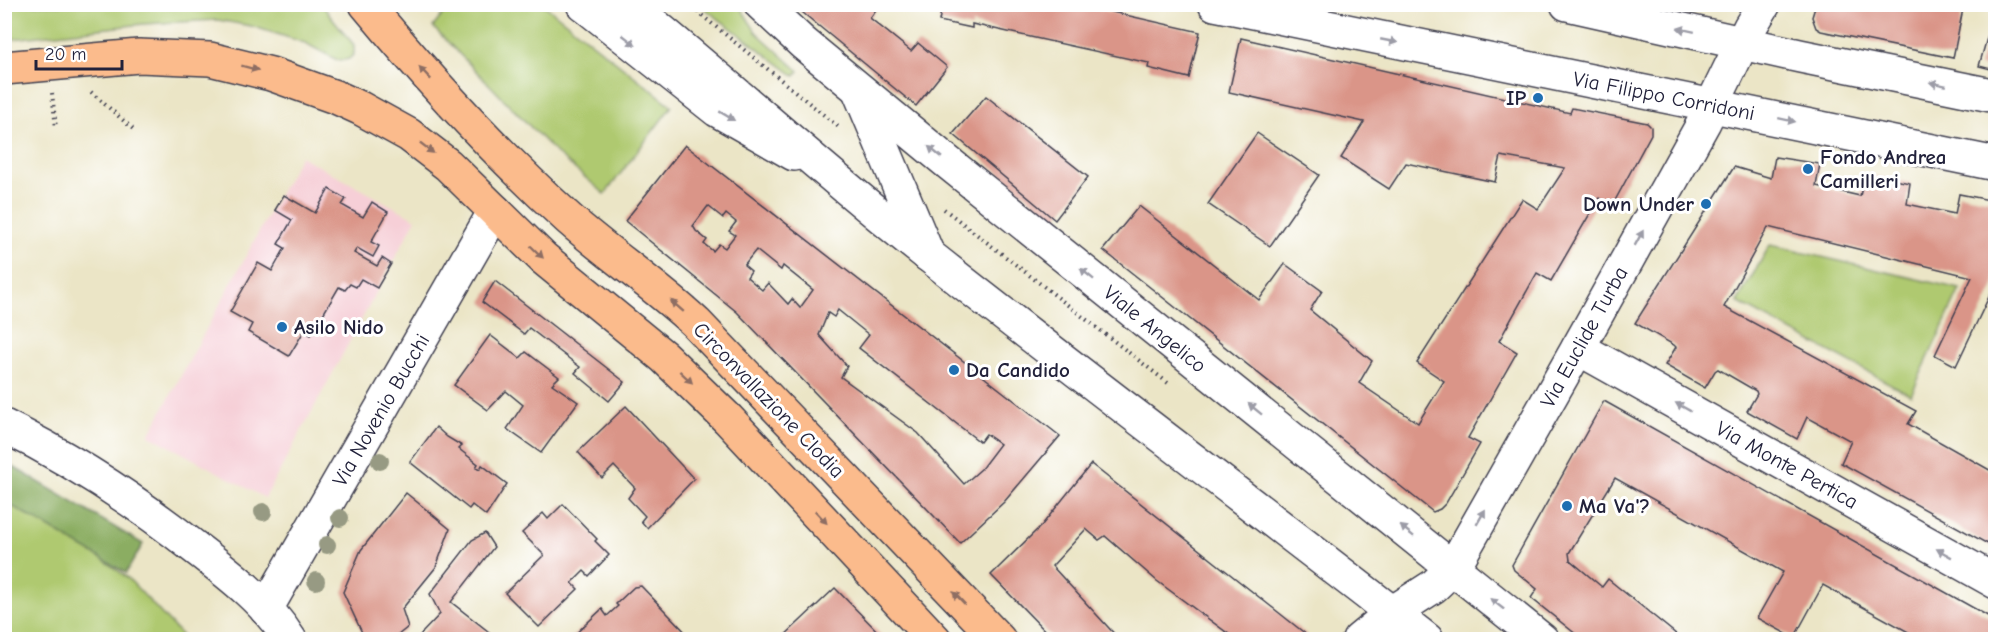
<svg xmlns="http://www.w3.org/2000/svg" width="2000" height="644" viewBox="0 0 2000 644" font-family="'Comic Neue',sans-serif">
	<rect width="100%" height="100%" fill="#fff"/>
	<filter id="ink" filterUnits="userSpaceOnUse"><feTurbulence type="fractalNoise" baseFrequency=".0167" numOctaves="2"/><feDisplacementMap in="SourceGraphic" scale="12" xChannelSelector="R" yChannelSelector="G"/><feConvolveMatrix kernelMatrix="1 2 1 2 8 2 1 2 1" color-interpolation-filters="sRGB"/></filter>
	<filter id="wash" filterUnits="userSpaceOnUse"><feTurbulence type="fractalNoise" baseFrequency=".008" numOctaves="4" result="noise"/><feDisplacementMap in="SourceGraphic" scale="24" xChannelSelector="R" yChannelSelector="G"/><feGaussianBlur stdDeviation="1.35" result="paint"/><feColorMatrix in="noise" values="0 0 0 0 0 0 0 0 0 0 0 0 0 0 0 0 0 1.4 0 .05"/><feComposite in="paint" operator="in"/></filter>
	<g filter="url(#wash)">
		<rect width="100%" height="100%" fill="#ebe5c6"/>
		<!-- built -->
		<polygon fill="#f6cfd7" points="300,156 416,219 265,498 149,435"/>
		<!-- green -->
		<g fill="#afc96f" stroke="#687655" stroke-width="1.5">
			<polygon points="4,5 322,5 354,45 354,54 349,59 339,61 305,43 277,34 251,26 218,20 143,24 5,40"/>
			<polygon points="450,5 544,5 672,106 605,194 557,154 433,27"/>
			<polygon points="700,5 739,5 756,32 799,71 795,76"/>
			<polygon points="1770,245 1960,289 1911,395 1737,302"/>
			<polygon points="5,486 129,579 185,639 5,640"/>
		</g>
		<!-- forest -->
		<polygon fill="#8bad62" stroke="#56684e" stroke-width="1.5" points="5,462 143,544 126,573 5,502"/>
		<g id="blocks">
			<!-- building -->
			<g fill="#da9588" fill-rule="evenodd">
				<polygon points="800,4 880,4 870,18 911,51 918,43 947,67 916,106 797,8"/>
				<polygon points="917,4 1077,4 1200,32 1189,78 1148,68 1149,63 972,24 972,28 939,21 941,11"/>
				<polygon points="1816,4 1964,4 1953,58 1821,31 1816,28 1812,17"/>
				<polygon points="1995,10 1995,70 1979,66"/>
				<polygon points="1241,38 1570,113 1572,108 1647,123 1651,127 1651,134 1612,206 1599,198 1551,281 1537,273 1499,341 1517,352 1468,438 1480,444 1446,503 1440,509 1433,512 1103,250 1139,206 1259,300 1285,264 1322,291 1310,310 1372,361 1359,383 1418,423 1444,381 1417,363 1522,199 1538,209 1565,168 1501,156 1495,182 1406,163 1389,189 1341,158 1364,122 1229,92"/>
				<polygon points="986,96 1088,177 1055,220 953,134"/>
				<polygon points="1257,133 1319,175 1270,246 1208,204"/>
				<path d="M685,145L1060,436L1004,502L960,543L737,312L625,221ZM708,206L723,218L726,214L736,222L729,231L735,235L725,248L719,244L713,251L704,244L707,240L696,231L693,226ZM756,250L781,270L783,266L813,290L800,308L792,299L788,304L768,283L762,290L747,277L751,271L744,265ZM838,310L869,335L859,348L980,442L986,434L1000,444L981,469L964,484L918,433L841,377L847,366L819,335L828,313L834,317Z"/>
				<polygon points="1775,157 1820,164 1816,186 1860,196 1865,174 1910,183 1907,204 1955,214 1959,194 1995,201 1995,284 1956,366 1935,355 1972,277 1768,227 1724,307 1916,411 1908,424 1995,473 1995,548 1841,463 1851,441 1807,417 1797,439 1747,411 1757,394 1756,391 1718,369 1715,371 1705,388 1665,365 1676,347 1674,345 1635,323 1734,167 1771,178"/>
				<polygon points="329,189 346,199 342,205 363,217 372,202 388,212 371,242 379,246 373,257 357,248 354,253 377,266 382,258 391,264 377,288 361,279 356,287 350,284 345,290 339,287 311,335 304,331 289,356 248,332 252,324 230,312 258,263 272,271 285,248 278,244 292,220 275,210 284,195 315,213"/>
				<polygon points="495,281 625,382 609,401 575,373 580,367 529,328 524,334 482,302"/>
				<polygon points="490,335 520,358 526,352 559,377 552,384 578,402 541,453 507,429 523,405 506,391 488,410 454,385"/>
				<polygon points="1604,401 1995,620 1995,639 1921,639 1823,585 1794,638 1757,618 1783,572 1615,478 1569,553 1570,560 1602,587 1608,579 1682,639 1582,639 1531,598 1537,589 1514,570 1512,565"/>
				<polygon points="626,406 694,479 647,528 641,521 645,516 628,498 635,488 614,466 602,478 578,452"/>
				<polygon points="436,427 447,437 462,446 459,449 478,464 476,467 480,469 482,465 507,484 486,516 472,505 469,509 410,462"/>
				<polygon points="1091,464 1307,635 1303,639 1232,639 1234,638 1157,581 1105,536 1099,540 1086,529 1052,566 1119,639 1053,639 991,575 1042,525"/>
				<polygon points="406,493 450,529 436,567 402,609 408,627 393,639 365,639 343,592 361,550"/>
				<polygon points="563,504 597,539 595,541 609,555 589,576 584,571 572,583 578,589 539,627 505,593 544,555 522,533 543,513 548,519"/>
				<polygon points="485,533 494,547 451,602 498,639 423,639 420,635 440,614 430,594 472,540"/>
				<polygon points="641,586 690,637 689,639 570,639 602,609 607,616 618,606 616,604 634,587"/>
				<polygon points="835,588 885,639 781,639"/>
			</g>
		</g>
	</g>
	<g filter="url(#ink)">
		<use href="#blocks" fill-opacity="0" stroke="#403f50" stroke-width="1.5"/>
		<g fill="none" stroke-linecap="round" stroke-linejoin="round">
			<!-- minor casing -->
			<g stroke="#403f50" stroke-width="36">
				<g id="minor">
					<polyline points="583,4 717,110 794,154"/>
					<polyline points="761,4 803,43 946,161 1542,640"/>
					<polyline points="1215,4 1996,164"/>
					<polyline points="1567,4 1800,56 1996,96"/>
					<polyline points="860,93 928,255"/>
					<polyline points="1578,348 1996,582"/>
					<path d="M4,426C74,460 137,502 198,550C232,576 267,603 290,640"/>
					<polyline points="266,609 495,211"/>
					<polyline points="1359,640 1392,613 1434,586 1453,568 1578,348 1704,122 1750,27 1764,4"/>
				</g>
			</g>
			<!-- tertiary casing -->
			<g stroke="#403f50" stroke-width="36">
				<path id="tertiary" d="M629,4C730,86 826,174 927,254C1092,385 1261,510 1427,640"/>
			</g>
			<!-- primary casing -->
			<g stroke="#403f50" stroke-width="36">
				<g id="primary">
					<path d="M366,4C429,80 496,153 569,219C610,255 656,286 696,323L999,640"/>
					<polyline points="4,68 139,56 210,59 271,74 338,98 360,108 409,135 448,165 543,258 664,357 728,419 935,640"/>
				</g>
			</g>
			<!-- path -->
			<g stroke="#403f50" stroke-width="4" stroke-dasharray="1.5 4.5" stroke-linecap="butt">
				<polyline points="688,4 841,129"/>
				<polyline points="91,92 133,129"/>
				<polyline points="52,93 56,128"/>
				<polyline points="944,209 1168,383"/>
			</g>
			<!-- minor -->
			<use href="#minor" stroke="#fff" stroke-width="33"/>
			<!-- tertiary -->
			<use href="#tertiary" stroke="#fff" stroke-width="33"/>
			<!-- primary -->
			<use href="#primary" stroke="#fbbb8c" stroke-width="33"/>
		</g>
		<!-- trees -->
		<g fill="#979a83">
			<circle cx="380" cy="461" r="9"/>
			<circle cx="263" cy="512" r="9"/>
			<circle cx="340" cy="518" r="9"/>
			<circle cx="327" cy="545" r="9"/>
			<circle cx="316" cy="581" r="9"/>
		</g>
		<!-- one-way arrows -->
		<defs><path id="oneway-solid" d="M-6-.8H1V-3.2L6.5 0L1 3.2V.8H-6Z" transform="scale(1.5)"/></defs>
		<g fill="#9c9ca7">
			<use href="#oneway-solid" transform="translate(1686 30) rotate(-168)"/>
			<use href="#oneway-solid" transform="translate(629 40) rotate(38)"/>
			<use href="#oneway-solid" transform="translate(1389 41) rotate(11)"/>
			<use href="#oneway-solid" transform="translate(1938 84) rotate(-168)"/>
			<use href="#oneway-solid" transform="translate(727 116) rotate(31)"/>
			<use href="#oneway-solid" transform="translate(1787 120) rotate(12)"/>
			<use href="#oneway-solid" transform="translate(935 152) rotate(-140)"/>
			<use href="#oneway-solid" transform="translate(1639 238) rotate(-61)"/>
			<use href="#oneway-solid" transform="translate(1087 274) rotate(-141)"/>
			<use href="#oneway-solid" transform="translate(1683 407) rotate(-151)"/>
			<use href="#oneway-solid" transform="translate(1255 409) rotate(-141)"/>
			<use href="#oneway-solid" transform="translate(1481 517) rotate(-60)"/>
			<use href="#oneway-solid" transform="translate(1407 531) rotate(-141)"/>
			<use href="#oneway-solid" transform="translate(1944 553) rotate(-151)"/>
			<use href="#oneway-solid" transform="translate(1497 604) rotate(-142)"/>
		</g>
		<g fill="#8e6e64">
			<use href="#oneway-solid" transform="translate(250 68) rotate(15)"/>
			<use href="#oneway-solid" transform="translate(425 73) rotate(-133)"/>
			<use href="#oneway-solid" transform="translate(427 148) rotate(38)"/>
			<use href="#oneway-solid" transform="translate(537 252) rotate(44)"/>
			<use href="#oneway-solid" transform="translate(677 306) rotate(-139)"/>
			<use href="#oneway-solid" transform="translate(686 377) rotate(43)"/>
			<use href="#oneway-solid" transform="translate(821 517) rotate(47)"/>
			<use href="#oneway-solid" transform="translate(959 598) rotate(-134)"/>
		</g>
	</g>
	<!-- markers -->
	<g fill="#1f6fb2" stroke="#fff" stroke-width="2">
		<circle cx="1538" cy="98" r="6"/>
		<circle cx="1808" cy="169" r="6"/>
		<circle cx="1706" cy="204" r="6"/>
		<circle cx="282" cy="327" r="6"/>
		<circle cx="954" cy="370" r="6"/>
		<circle cx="1567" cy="506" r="6"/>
	</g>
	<g text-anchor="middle" stroke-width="6" stroke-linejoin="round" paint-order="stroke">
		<!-- street labels -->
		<g font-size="21" fill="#22223b" stroke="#fff">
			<text transform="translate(1664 96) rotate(11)" y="7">Via Filippo Corridoni</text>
			<text transform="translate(1155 329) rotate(39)" y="7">Viale Angelico</text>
			<text transform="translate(1584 337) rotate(-61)" y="7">Via Euclide Turba</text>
			<text transform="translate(769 400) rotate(46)" y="7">Circonvallazione Clodia</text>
			<text transform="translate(381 410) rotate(-60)" y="7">Via Novenio Bucchi</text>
			<text transform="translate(1787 465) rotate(29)" y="7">Via Monte Pertica</text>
		</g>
		<!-- poi labels -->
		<g font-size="21" font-weight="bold" fill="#22223b" stroke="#fff" text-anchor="start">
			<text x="1526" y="105" text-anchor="end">IP</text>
			<text x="1820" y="164">Fondo Andrea<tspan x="1820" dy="24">Camilleri</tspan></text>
			<text x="1694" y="211" text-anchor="end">Down Under</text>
			<text x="294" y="334">Asilo Nido</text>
			<text x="966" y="377">Da Candido</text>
			<text x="1579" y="513">Ma Va'?</text>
		</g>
	</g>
	<!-- margin -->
	<rect width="2000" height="644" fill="none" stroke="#fff" stroke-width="24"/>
	<!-- scale -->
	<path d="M36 60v9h86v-9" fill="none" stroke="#22223b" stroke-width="3"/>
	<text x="45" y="60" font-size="18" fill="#22223b" stroke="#ffffff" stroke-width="4.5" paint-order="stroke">20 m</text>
</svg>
